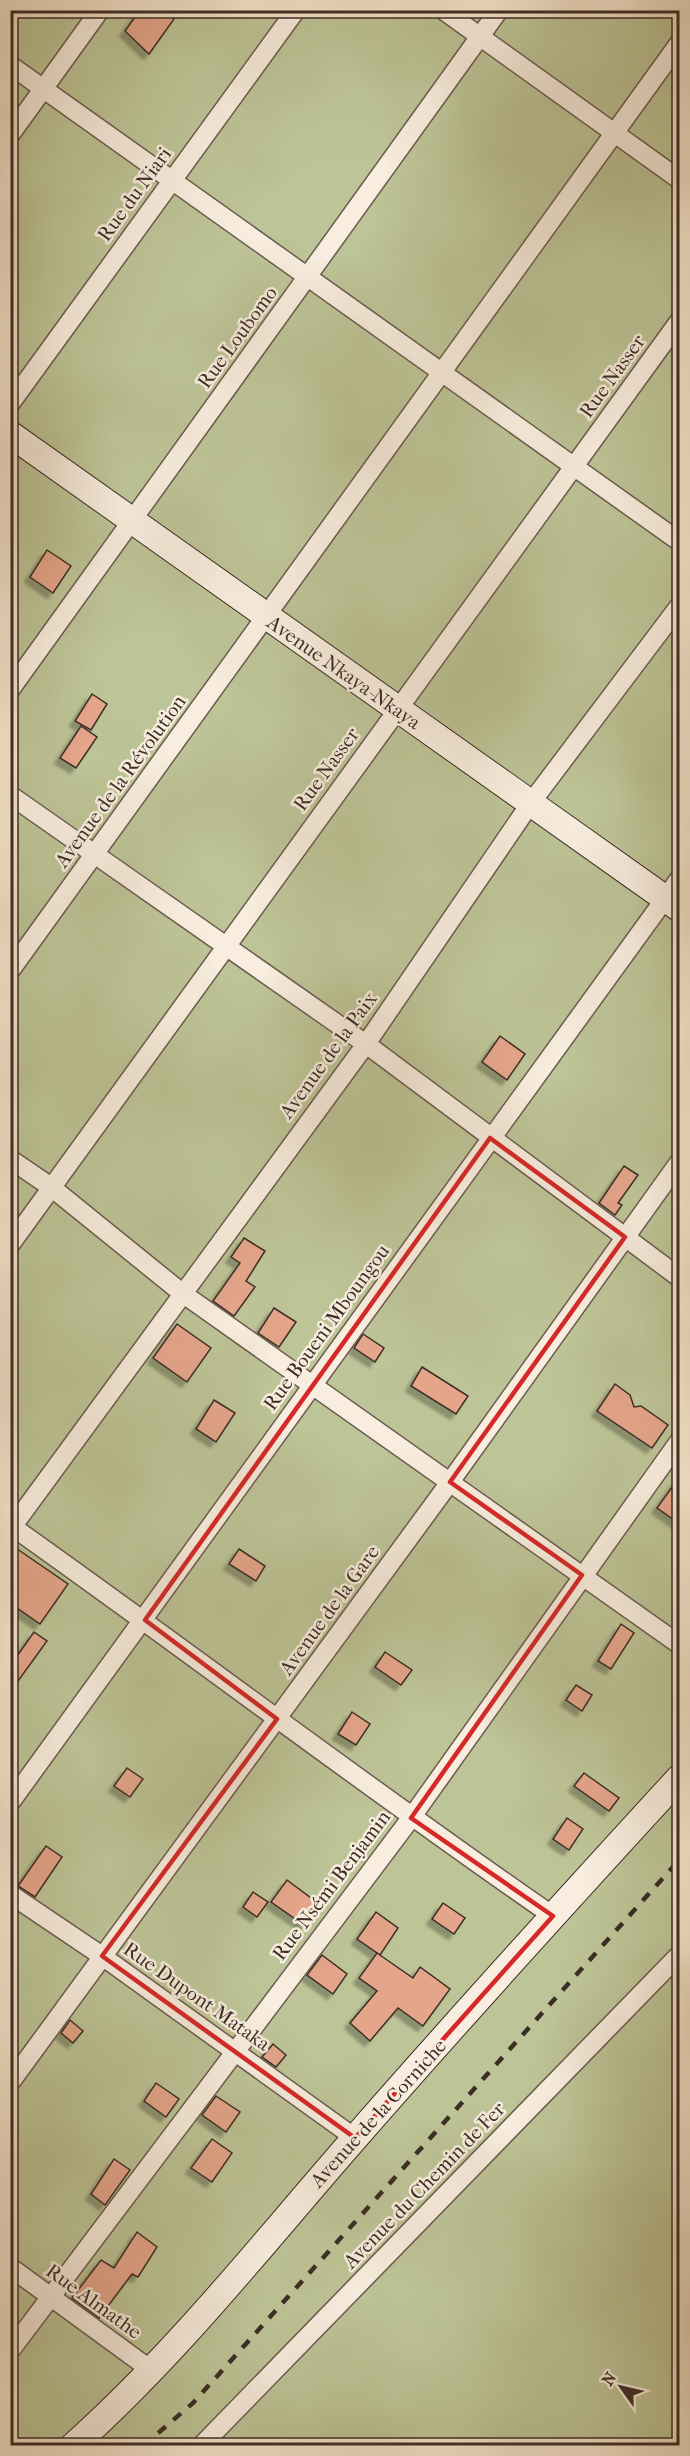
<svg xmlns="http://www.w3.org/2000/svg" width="690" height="2456" viewBox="0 0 690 2456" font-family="'IM FELL French Canon',serif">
	<defs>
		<filter id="shadow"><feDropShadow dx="-5.5" dy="5.5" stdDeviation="1.5" flood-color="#0004"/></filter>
	</defs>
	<rect width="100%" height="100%" fill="#f5e4cc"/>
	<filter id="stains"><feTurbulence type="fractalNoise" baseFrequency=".00333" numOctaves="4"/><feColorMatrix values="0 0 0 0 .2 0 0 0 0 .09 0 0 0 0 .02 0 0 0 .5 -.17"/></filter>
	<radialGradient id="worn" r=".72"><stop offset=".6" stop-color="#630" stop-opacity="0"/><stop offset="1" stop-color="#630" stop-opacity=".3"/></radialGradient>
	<!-- green -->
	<rect fill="#bdc497" stroke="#7c785e" stroke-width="1.5" x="11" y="11" width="668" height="2434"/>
	<!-- building -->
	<g fill="#e4a58a" stroke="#3c2d25" stroke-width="1.5" filter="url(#shadow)">
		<polygon points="140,10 162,10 174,19 149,54 125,31"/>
		<polygon points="47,550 71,566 53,593 30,577"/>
		<polygon points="92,694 107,704 91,730 75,721"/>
		<polygon points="81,726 97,737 76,768 60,758"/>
		<polygon points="500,1036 525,1054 507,1080 482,1062"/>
		<polygon points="624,1166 638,1175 618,1203 622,1205 615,1215 599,1203"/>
		<polygon points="244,1238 265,1251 246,1281 255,1287 234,1316 213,1301 240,1263 231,1257"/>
		<polygon points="274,1308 296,1322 279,1347 258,1333"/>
		<polygon points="177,1324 211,1348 187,1382 153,1358"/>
		<polygon points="363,1334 384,1348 375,1362 354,1348"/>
		<polygon points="422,1367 468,1396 456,1414 411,1386"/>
		<polygon points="615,1384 630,1395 634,1407 641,1406 668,1425 652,1448 597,1411"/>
		<polygon points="214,1400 235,1413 216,1442 196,1429"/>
		<polygon points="680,1476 680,1524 657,1508"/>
		<polygon points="10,1544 68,1584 40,1624 10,1603"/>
		<polygon points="239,1549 265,1566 256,1581 229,1564"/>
		<polygon points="621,1624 634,1633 611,1669 598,1661"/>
		<polygon points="34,1632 47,1641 10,1692 10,1666"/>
		<polygon points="385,1652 412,1670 401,1685 375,1667"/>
		<polygon points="576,1685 592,1695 582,1711 566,1700"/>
		<polygon points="352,1712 370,1724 356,1745 338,1734"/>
		<polygon points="127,1768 143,1779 130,1797 114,1786"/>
		<polygon points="584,1773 619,1798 609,1811 574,1786"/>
		<polygon points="567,1818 583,1829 569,1850 553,1839"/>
		<polygon points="46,1846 62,1857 35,1897 18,1886"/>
		<polygon points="287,1880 319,1904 304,1925 271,1902"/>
		<polygon points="253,1892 268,1902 257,1917 243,1907"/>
		<polygon points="443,1903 465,1918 454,1934 432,1919"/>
		<polygon points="376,1912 398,1928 380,1955 357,1939"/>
		<polygon points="377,1953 413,1978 420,1967 450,1989 423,2026 398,2008 370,2041 350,2023 377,1991 359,1978"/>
		<polygon points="322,1955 347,1974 333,1994 307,1975"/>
		<polygon points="70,2020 83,2031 73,2043 61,2033"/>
		<polygon points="273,2044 286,2055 276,2067 262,2057"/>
		<polygon points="156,2083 179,2099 166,2117 144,2101"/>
		<polygon points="216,2096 240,2112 226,2132 202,2115"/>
		<polygon points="212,2139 232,2153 212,2182 191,2168"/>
		<polygon points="114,2159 130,2170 105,2205 91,2194"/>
		<polygon points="137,2232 157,2247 138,2277 132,2274 99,2318 72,2298 101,2260 114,2268"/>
	</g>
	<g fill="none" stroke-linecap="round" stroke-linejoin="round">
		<!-- street casing -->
		<g stroke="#6a5b4f" stroke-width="21">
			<g id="street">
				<polyline points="443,10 680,180"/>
				<polyline points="10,65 680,542"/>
				<polyline points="10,135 100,10"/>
				<polyline points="10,404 296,10"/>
				<polyline points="10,690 499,10"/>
				<polyline points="10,795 366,1044 680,1278"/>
				<polyline points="10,971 680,42"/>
				<polyline points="10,1159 51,1187 182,1293 680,1645"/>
				<polyline points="10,1245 680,320"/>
				<path d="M10,1525C192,1654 369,1789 553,1916"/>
				<polyline points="10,1530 366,1044 530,804 680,605"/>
				<polyline points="10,1803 680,878"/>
				<polyline points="10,1894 102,1956 355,2138"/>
				<polyline points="10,2083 450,1482 680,1161"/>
				<polyline points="10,2267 151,2370"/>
				<polyline points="10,2351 411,1818 680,1440"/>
				<polyline points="201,2446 680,1954"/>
			</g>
		</g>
		<!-- secondary casing -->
		<g stroke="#3c2d25" stroke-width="28">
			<g id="secondary">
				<polyline points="10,434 680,909"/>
				<path d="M73,2446C175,2355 260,2247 349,2145C457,2021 568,1899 680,1777"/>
			</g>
		</g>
		<!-- street -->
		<use href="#street" stroke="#f8edde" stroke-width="18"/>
		<!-- secondary -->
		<use href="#secondary" stroke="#f8edde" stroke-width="26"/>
		<!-- rail -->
		<polyline stroke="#3c2d25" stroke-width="4.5" stroke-dasharray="10 10" stroke-linecap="butt" points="143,2446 193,2403 680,1859"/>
	</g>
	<!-- marked area -->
	<path fill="none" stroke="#d62828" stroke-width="4.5" stroke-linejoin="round" d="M490,1138L625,1237L450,1482L582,1575L411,1818L553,1916L355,2138L102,1956L277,1719L145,1620Z"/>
	<g text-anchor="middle" stroke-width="5" stroke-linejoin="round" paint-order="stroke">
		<!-- street labels -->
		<g font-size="20" fill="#3c2d25" stroke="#f8edde">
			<text transform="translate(134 194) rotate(-54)" y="7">Rue du Niari</text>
			<text transform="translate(237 337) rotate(-54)" y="7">Rue Loubomo</text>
			<text transform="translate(612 376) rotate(-54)" y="7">Rue Nasser</text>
			<text transform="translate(344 672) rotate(35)" y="7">Avenue Nkaya-Nkaya</text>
			<text transform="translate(326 769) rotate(-54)" y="7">Rue Nasser</text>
			<text transform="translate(120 781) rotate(-54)" y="7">Avenue de la Révolution</text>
			<text transform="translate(328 1055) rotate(-54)" y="7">Avenue de la Paix</text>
			<text transform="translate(326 1327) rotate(-54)" y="7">Rue Boueni Mboungou</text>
			<text transform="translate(329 1610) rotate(-54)" y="7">Avenue de la Gare</text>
			<text transform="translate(331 1885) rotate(-53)" y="7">Rue Nsémi Benjamin</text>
			<text transform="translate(197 1996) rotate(35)" y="7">Rue Dupont Mataka</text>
			<text transform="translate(378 2113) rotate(-48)" y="7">Avenue de la Corniche</text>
			<text transform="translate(424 2185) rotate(-46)" y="7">Avenue du Chemin de Fer</text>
			<text transform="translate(94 2301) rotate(36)" y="7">Rue Almathe</text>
		</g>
	</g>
	<!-- margin -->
	<rect width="690" height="2456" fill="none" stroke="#f5e4cc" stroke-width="36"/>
	<rect x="12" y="12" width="666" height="2432" fill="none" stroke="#3c2d25" stroke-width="3"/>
	<rect x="18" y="18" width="654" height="2420" fill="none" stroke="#3c2d25" stroke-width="1.5"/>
	<!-- north arrow -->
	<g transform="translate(621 2387) rotate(304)" stroke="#f8edde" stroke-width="4.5" paint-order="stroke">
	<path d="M0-4.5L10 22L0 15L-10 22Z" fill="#3c2d25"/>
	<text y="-9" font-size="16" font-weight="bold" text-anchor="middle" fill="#3c2d25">N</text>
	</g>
	<rect width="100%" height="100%" filter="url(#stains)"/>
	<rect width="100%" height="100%" fill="url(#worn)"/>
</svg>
